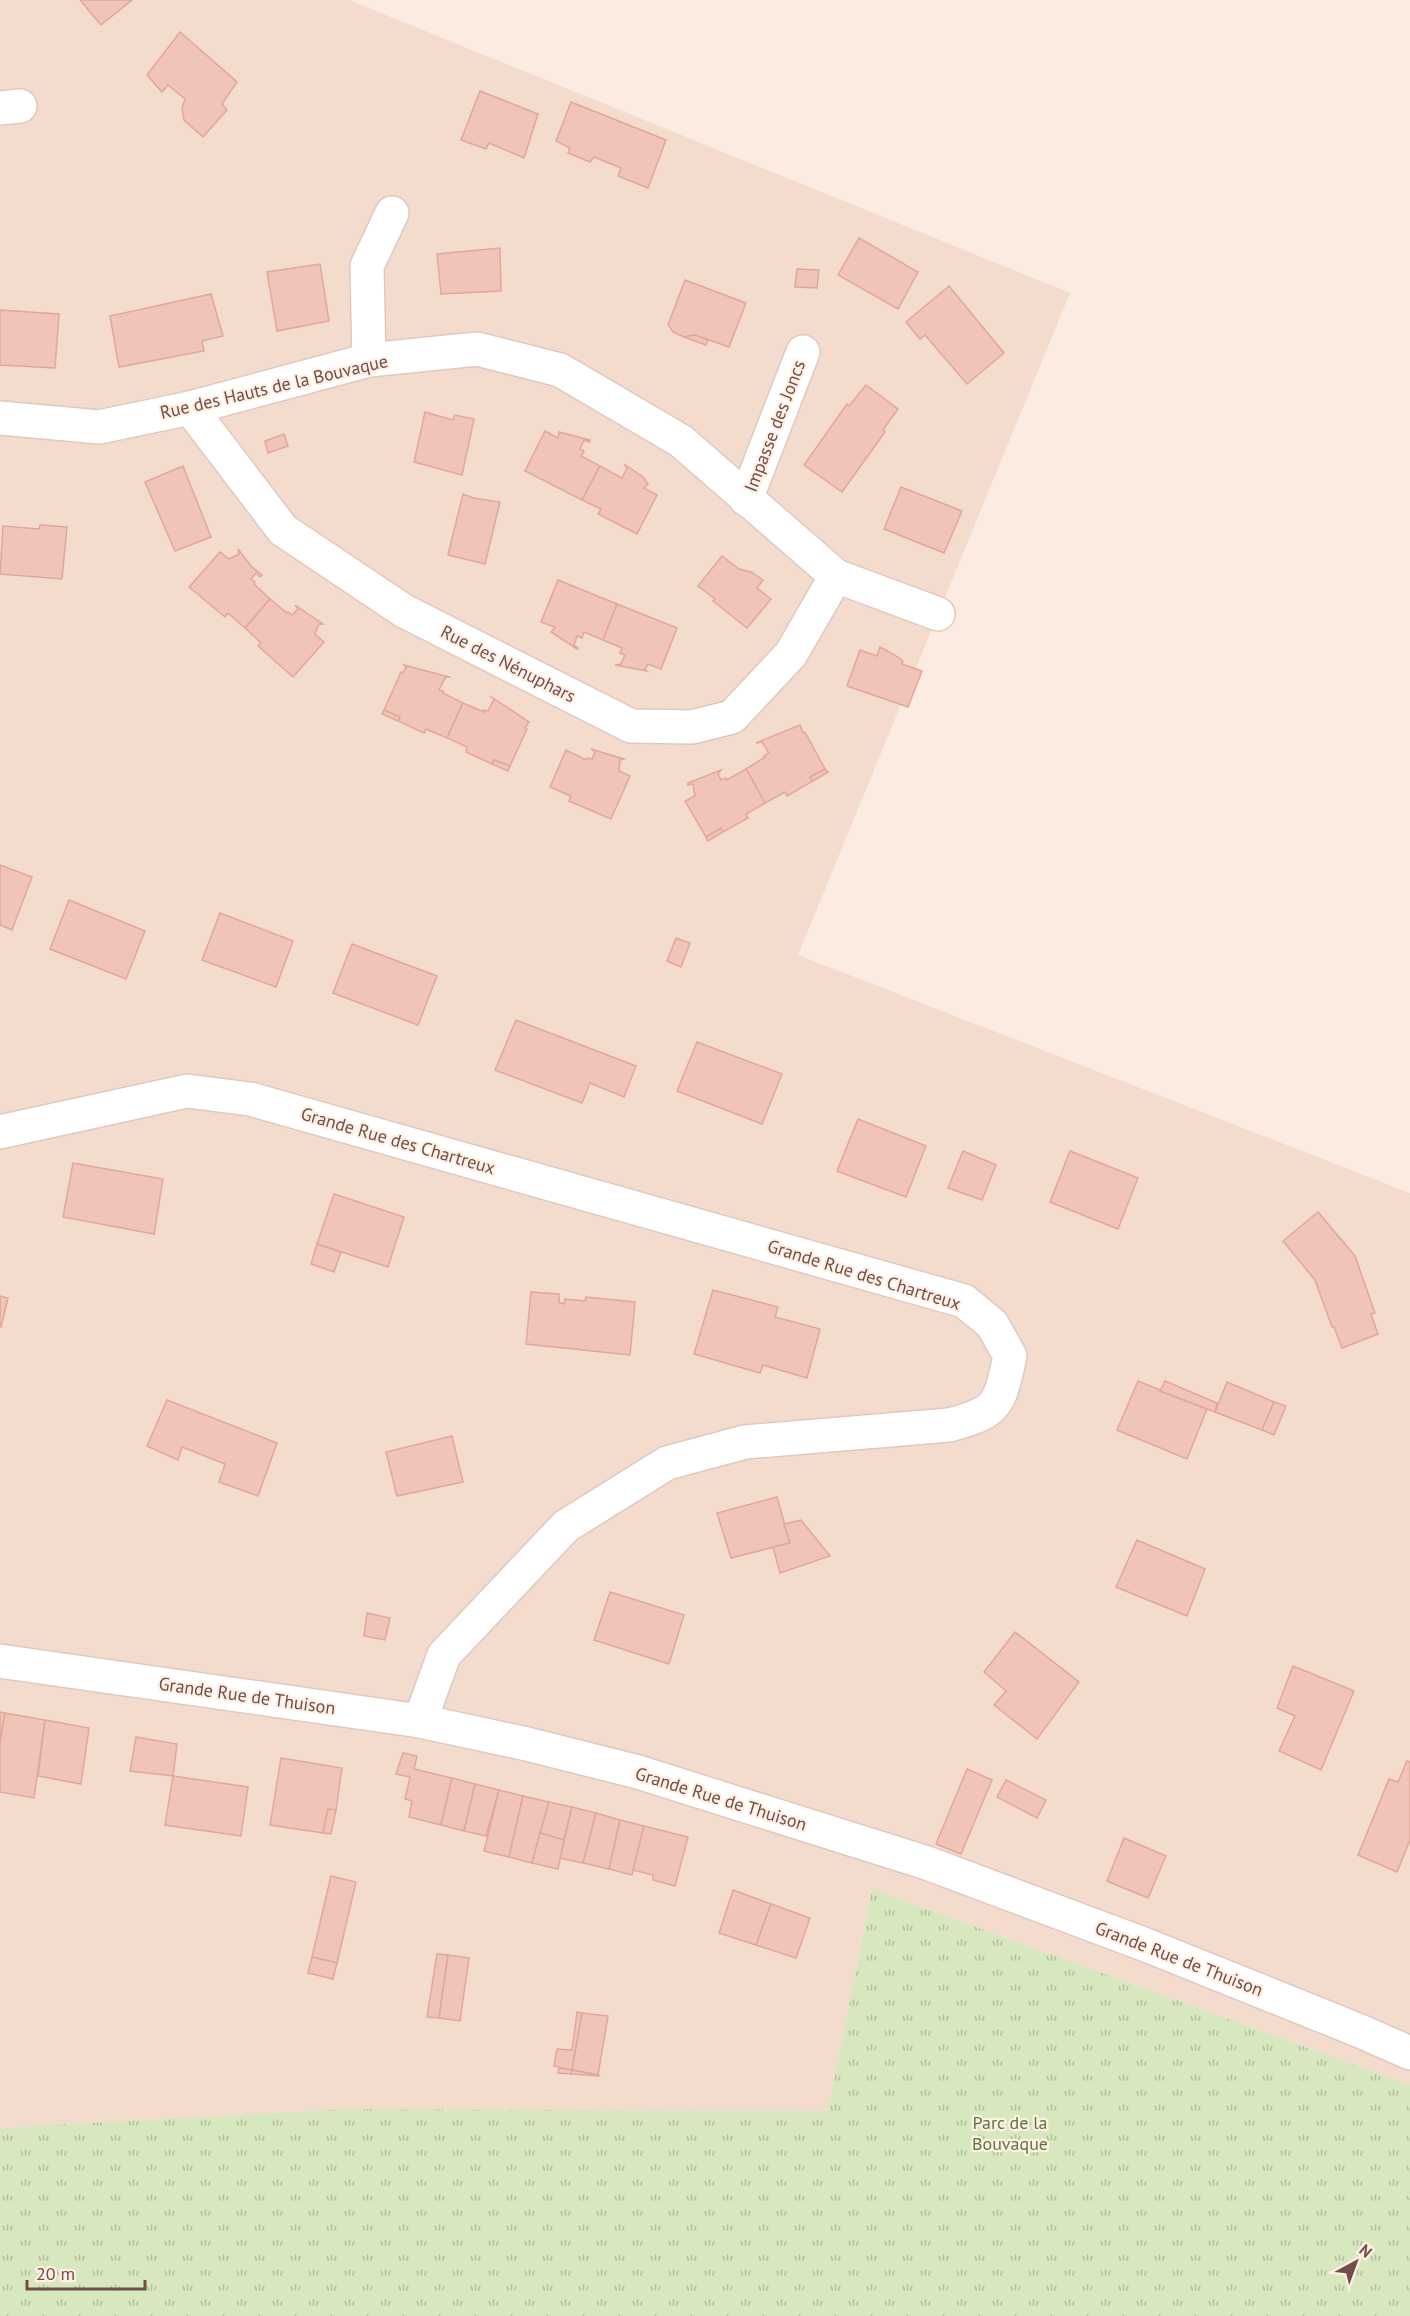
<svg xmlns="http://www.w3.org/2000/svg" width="1410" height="2316" viewBox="0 0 1410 2316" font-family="'PT Sans',sans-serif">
	<defs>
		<pattern id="park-tufts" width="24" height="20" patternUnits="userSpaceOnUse" patternTransform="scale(1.5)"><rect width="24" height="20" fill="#d7e8bf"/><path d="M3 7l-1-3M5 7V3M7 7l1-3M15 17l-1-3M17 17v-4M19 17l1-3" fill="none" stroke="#b3be9d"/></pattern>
	</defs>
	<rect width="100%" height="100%" fill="#fbebe0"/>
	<!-- residential -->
	<polygon fill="#f3dcce" points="0,0 349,0 1070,293 798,955 1410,1193 1410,2085 872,1889 828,2111 343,2109 0,2128"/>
	<!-- park -->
	<polygon fill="url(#park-tufts)" points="872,1889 1410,2085 1410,2316 0,2316 0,2128 343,2109 828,2111"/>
	<!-- building -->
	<g fill="#f0c4b8" stroke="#e2a799" stroke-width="1.5">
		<polygon points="80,0 132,0 101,25"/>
		<polygon points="180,32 237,82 222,104 227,110 203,137 184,120 182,108 185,99 168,85 162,92 147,75"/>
		<polygon points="480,91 538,114 524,158 489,143 486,149 461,140"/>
		<polygon points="571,102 666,140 648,188 618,176 621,168 594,157 590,162 568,153 570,148 556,141"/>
		<polygon points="859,238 918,272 898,309 838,275"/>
		<polygon points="500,248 501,291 441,294 437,254"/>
		<polygon points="320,264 329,321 277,331 267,272"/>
		<polygon points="797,269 819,270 817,288 795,287"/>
		<polygon points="685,280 746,303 729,347 695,335 684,337 673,332 668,325"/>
		<polygon points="949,286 1004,353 967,384 925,335 920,339 906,322"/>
		<polygon points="211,294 223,336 202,341 204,351 119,367 110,316"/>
		<polygon points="0,310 59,314 55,368 0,365"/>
		<polygon points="695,335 708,340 706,345 684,337"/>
		<polygon points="866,385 898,409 883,430 885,432 842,492 804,465 847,404 849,406"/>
		<polygon points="425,412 453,420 455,415 474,419 462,475 414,462"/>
		<polygon points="545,431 558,438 559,432 590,440 589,442 584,440 580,449 584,451 581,456 600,466 582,500 525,471"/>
		<polygon points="284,434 288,446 268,453 265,441"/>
		<polygon points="624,464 643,477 648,484 644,488 657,495 637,534 598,514 601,509 582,500 600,466 622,478 627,468"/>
		<polygon points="183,466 211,537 175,551 145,482"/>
		<polygon points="901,487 962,511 944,553 884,529"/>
		<polygon points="463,494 473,498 500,502 485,564 448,555"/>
		<polygon points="40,525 67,527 62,579 0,574 3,526 39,529"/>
		<polygon points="238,549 251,566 262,575 260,577 256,573 251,579 255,582 254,584 270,599 245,628 228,613 225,617 189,587 220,552 229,559 239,554"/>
		<polygon points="722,556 739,569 751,572 763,580 757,588 771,599 747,628 713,601 715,599 698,586"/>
		<polygon points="558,580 617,604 603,640 584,632 582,638 577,636 574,645 578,648 577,649 551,632 555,627 541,622"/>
		<polygon points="270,599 287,613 288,612 292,615 298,609 295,605 323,624 319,624 315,634 324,642 293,677 258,646 261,643 245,628"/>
		<polygon points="617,604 677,628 661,669 648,664 645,669 647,671 615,665 621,664 625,655 620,653 622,648 603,640"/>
		<polygon points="880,647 898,657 903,661 902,664 922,671 908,707 847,686 860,650 877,656"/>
		<polygon points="404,665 449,677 445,678 439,690 443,691 443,693 463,703 447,738 426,729 424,733 398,721 400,717 384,710 401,672 403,673 406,667"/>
		<polygon points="490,696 529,722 525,728 527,729 510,766 494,760 492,764 466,752 467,747 447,738 463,703 484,712 484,710 488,711 494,699"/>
		<polygon points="384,710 400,717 398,721 382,714"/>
		<polygon points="800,725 803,733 805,732 825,769 810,777 813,781 787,796 785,792 765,803 746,769 765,757 764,756 769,753 762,742 756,743"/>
		<polygon points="591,749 624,759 620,760 619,771 630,776 611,819 569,801 571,796 550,787 566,750 586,760 587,758 592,759 595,752"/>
		<polygon points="494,760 510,766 508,771 492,764"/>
		<polygon points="746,769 765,803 746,814 748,818 723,832 721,828 706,837 685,801 695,796 693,784 688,785 688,783 721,770 718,774 721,780 726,778 727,780"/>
		<polygon points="825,769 828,772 813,781 810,777"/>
		<polygon points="721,828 723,832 708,841 706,837"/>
		<polygon points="0,865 32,877 12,930 0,925"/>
		<polygon points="69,900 145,931 126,979 50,949"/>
		<polygon points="220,913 293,941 276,987 202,960"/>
		<polygon points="676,938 690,943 681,967 667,961"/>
		<polygon points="352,944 437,976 418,1025 333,993"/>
		<polygon points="516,1020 636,1066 624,1097 590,1083 582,1103 495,1070"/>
		<polygon points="697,1042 782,1074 762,1124 677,1091"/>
		<polygon points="858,1119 926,1146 906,1197 837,1171"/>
		<polygon points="963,1151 996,1165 982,1200 948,1188"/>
		<polygon points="1070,1151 1138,1178 1118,1229 1050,1202"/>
		<polygon points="73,1163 163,1179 154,1234 63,1217"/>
		<polygon points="334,1194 404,1217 388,1267 317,1244"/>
		<polygon points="1318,1212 1355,1256 1375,1313 1371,1314 1378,1334 1342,1348 1334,1327 1332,1327 1315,1280 1283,1241"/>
		<polygon points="317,1244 341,1252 334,1272 311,1264"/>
		<polygon points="713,1290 778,1307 775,1317 820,1329 807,1378 763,1365 760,1373 694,1354"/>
		<polygon points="531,1292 559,1294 559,1302 564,1304 565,1299 585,1301 586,1297 635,1302 630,1355 526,1344"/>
		<polygon points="0,1296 8,1298 1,1327 0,1327"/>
		<polygon points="1138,1381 1207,1409 1187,1459 1117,1430"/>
		<polygon points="1165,1381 1217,1403 1215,1412 1160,1391"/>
		<polygon points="1227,1382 1274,1402 1262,1430 1215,1412"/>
		<polygon points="167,1400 277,1443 258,1496 219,1482 225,1464 182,1447 178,1460 147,1446"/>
		<polygon points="1274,1402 1286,1406 1274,1435 1262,1430"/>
		<polygon points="452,1436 463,1482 397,1496 386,1452"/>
		<polygon points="777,1497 790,1543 731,1558 717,1513"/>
		<polygon points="801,1520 830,1556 780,1573 773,1547 790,1543 784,1524"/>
		<polygon points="1137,1540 1205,1569 1187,1616 1116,1587"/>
		<polygon points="610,1592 684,1615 669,1664 594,1640"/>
		<polygon points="367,1613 390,1618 385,1640 364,1636"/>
		<polygon points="1015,1632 1079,1682 1037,1739 994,1705 1006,1691 984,1672"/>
		<polygon points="1293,1666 1354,1691 1321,1770 1279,1751 1295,1716 1277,1708"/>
		<polygon points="0,1712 5,1713 0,1742"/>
		<polygon points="5,1713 45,1720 34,1798 0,1792 0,1742"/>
		<polygon points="45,1720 89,1728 81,1784 38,1776"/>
		<polygon points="136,1737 177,1744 173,1776 130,1771"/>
		<polygon points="403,1753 417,1756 414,1769 452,1778 441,1825 409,1817 412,1801 405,1799 410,1777 396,1774"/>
		<polygon points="281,1758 342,1768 336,1810 328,1809 323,1833 270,1825"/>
		<polygon points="1407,1761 1410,1762 1410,1840 1397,1872 1358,1855 1389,1779 1398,1782"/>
		<polygon points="967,1769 992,1780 961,1854 936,1844"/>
		<polygon points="173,1776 248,1787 241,1836 165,1825"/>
		<polygon points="452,1778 475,1784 464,1831 441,1825"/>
		<polygon points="1006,1780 1046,1800 1037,1818 997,1797"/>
		<polygon points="475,1784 499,1790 486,1836 464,1831"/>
		<polygon points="499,1790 523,1796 509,1857 484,1851"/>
		<polygon points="523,1796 549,1802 532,1863 509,1857"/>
		<polygon points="549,1802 572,1807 564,1840 540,1833"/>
		<polygon points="572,1807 596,1813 583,1863 560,1858"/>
		<polygon points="328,1809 336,1810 331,1834 323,1833"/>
		<polygon points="596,1813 620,1820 609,1869 583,1863"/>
		<polygon points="620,1820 644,1826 632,1875 609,1869"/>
		<polygon points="644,1826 688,1837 675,1886 653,1880 653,1875 633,1870"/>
		<polygon points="540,1833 564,1840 558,1869 532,1863"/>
		<polygon points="1124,1838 1166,1856 1148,1898 1107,1881"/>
		<polygon points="331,1876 356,1882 337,1963 312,1957"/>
		<polygon points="733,1890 771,1904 756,1945 719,1933"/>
		<polygon points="771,1904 810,1918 796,1958 756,1945"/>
		<polygon points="437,1954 448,1955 439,2018 427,2017"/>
		<polygon points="448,1955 469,1958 460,2021 439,2018"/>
		<polygon points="312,1957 337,1963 333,1979 308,1973"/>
		<polygon points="577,2012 582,2013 572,2070 554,2066 557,2049 572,2050"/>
		<polygon points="582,2013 608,2016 598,2075 572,2070"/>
		<polygon points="559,2068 572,2070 571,2074 558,2073"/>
		<polygon points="572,2070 598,2075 600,2076 571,2074"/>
	</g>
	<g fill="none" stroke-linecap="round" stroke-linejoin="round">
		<!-- minor casing -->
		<g stroke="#e1c8bf" stroke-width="36">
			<g id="minor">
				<polyline points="0,108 20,106"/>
				<polyline points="369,360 367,266 392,213"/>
				<polyline points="190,408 283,530 404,611 631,726 692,727 732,717 791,654 836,576"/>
				<polyline points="0,418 99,427 190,408 369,360 477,349 560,370 681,441 836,576 938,614"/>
				<polyline points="746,499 803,352"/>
				<path d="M0,1132L187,1091L250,1099L964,1301L992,1324L1010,1356C999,1405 999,1412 949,1425L745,1442L667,1463L566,1526L444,1655L420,1721"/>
			</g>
		</g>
		<!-- tertiary casing -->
		<g stroke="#e1c8bf" stroke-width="36">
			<polyline id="tertiary" points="0,1661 420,1721 527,1744 638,1772 927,1863 1146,1945 1360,2031 1410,2053"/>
		</g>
		<!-- minor -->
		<use href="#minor" stroke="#fff" stroke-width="33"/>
		<!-- tertiary -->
		<use href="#tertiary" stroke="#fff" stroke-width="33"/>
	</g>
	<g text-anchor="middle" stroke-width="4.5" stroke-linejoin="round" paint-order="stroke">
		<!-- street labels -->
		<g font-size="18" fill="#714f48" stroke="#fff0e5">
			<text transform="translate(274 387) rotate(-13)" y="6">Rue des Hauts de la Bouvaque</text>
			<text transform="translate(775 426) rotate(-69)" y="6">Impasse des Joncs</text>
			<text transform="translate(508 664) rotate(27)" y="6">Rue des Nénuphars</text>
			<text transform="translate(398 1141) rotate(16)" y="6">Grande Rue des Chartreux</text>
			<text transform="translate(864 1275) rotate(17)" y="6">Grande Rue des Chartreux</text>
			<text transform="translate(247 1696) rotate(8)" y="6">Grande Rue de Thuison</text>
			<text transform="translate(721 1799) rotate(17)" y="6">Grande Rue de Thuison</text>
			<text transform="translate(1179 1959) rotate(21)" y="6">Grande Rue de Thuison</text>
		</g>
		<!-- park labels -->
		<g font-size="18" fill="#5b7741" stroke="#fff0e5">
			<text x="1010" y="2129">Parc de la<tspan x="1010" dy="21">Bouvaque</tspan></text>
		</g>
	</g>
	<!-- north arrow -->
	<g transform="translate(1356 2262) rotate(41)" stroke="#fff0e5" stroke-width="4.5" paint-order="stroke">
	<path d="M0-4.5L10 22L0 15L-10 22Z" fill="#714f48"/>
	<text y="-9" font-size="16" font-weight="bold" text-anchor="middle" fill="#714f48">N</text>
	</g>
	<!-- scale -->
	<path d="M27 2280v9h118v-9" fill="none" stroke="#714f48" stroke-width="3"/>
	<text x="36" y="2280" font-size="18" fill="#714f48" stroke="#fff0e5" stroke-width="4.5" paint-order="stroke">20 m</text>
</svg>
